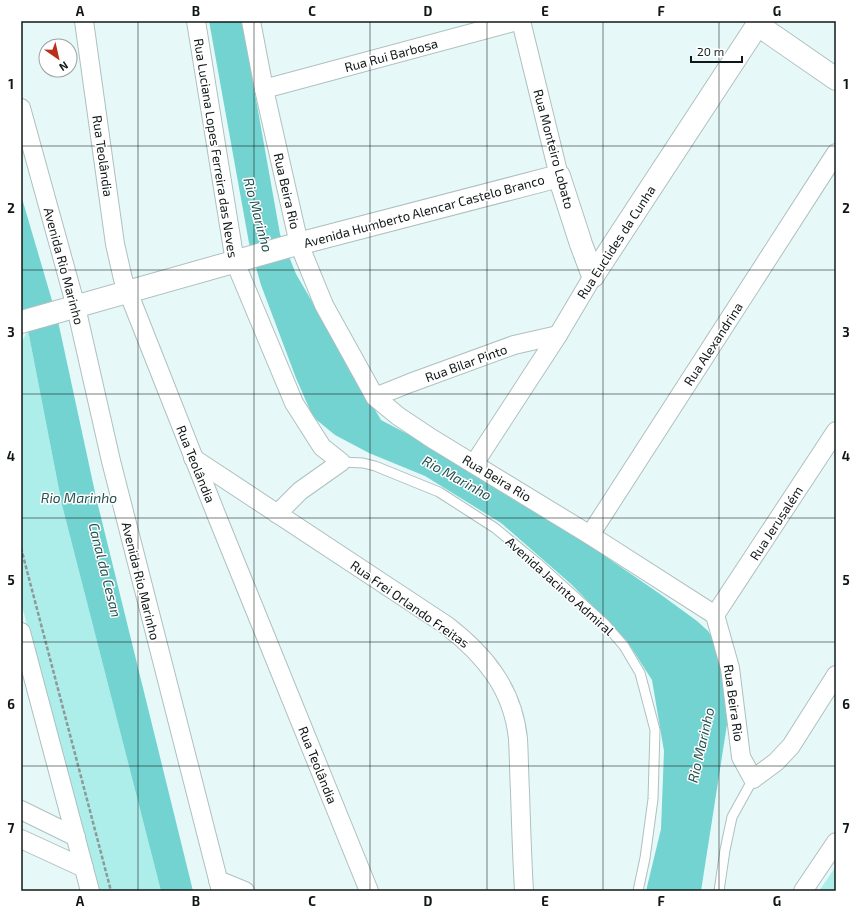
<svg xmlns="http://www.w3.org/2000/svg" width="857" height="912" viewBox="0 0 857 912" font-family="'Exo 2',sans-serif">
	<rect width="100%" height="100%" fill="#e6f9f8"/>
	<!-- green -->
	<g fill="#adeeeb">
		<polygon points="28,330 62,505 161,891 96,891 21,602 21,343"/>
		<polygon points="836,866 836,891 819,891"/>
	</g>
	<!-- water -->
	<g fill="#72d3d0">
		<polygon points="209,21 242,21 280,234 296,274 381,420 493,479 660,594 697,621 708,631 722,653 728,718 701,891 646,891 661,829 664,751 652,680 627,641 571,584 501,523 425,476 369,453 335,435 313,417 296,378 261,285 249,243"/>
		<polygon points="21,195 58,321 96,497 193,891 161,891 62,505 28,330 21,307"/>
	</g>
	<g fill="none" stroke-linecap="round" stroke-linejoin="round">
		<!-- service casing -->
		<g stroke="#aec0bf" stroke-width="11">
			<g id="service">
				<polyline points="341,462 363,463 375,466 439,492 495,528 541,566 604,623 624,646 640,673 655,730 653,799 645,858 638,891"/>
				<polyline points="719,891 725,850 732,817 753,779"/>
			</g>
		</g>
		<!-- minor casing -->
		<g stroke="#aec0bf" stroke-width="20">
			<g id="minor">
				<polyline points="84,21 115,244 123,279 218,519 369,891"/>
				<polyline points="196,21 235,262 294,403 322,447 341,462 300,491 277,514"/>
				<polyline points="251,21 264,89 299,244 324,305 375,397 398,416 431,438 590,535 715,615 730,668 741,757 753,779 776,762 791,746 836,675"/>
				<polyline points="521,21 559,176"/>
				<polyline points="264,89 517,21"/>
				<polyline points="21,108 76,307 111,461 221,891"/>
				<polyline points="375,397 410,383 514,345 558,335"/>
				<path d="M193,458L446,625C485,655 513,689 518,739C519,756 519,774 520,791C521,824 522,858 524,891"/>
				<polyline points="474,464 558,335 593,276"/>
				<polyline points="590,535 836,153"/>
				<polyline points="715,615 836,431"/>
				<polyline points="21,632 90,891"/>
				<polyline points="21,810 76,837"/>
				<polyline points="21,839 84,868"/>
				<polyline points="218,880 245,891"/>
				<polyline points="803,891 836,842"/>
			</g>
		</g>
		<!-- tertiary casing -->
		<g stroke="#aec0bf" stroke-width="24">
			<g id="tertiary">
				<polyline points="758,25 836,79"/>
				<polyline points="593,276 760,21"/>
				<polyline points="21,322 290,246 559,176 581,244 593,276"/>
			</g>
		</g>
		<!-- path -->
		<polyline stroke="#8c9a99" stroke-width="2.5" stroke-dasharray="4 2" stroke-linecap="butt" points="21,548 111,891"/>
		<!-- service -->
		<use href="#service" stroke="#fff" stroke-width="9"/>
		<!-- minor -->
		<use href="#minor" stroke="#fff" stroke-width="18"/>
		<!-- tertiary -->
		<use href="#tertiary" stroke="#fff" stroke-width="22"/>
	</g>
	<!-- grid -->
	<path fill="none" stroke="#111717" stroke-width="1" stroke-opacity="0.55" d="M138,21V891M254,21V891M370,21V891M487,21V891M603,21V891M719,21V891M21,146H836M21,270H836M21,394H836M21,518H836M21,642H836M21,766H836"/>
	<g text-anchor="middle" stroke-width="3" stroke-linejoin="round" paint-order="stroke">
		<!-- street labels -->
		<g font-size="13" fill="#111717" stroke="#fff">
			<text transform="translate(391 55) rotate(-15)" y="5">Rua Rui Barbosa</text>
			<text transform="translate(216 148) rotate(81)" y="5">Rua Luciana Lopes Ferreira das Neves</text>
			<text transform="translate(554 149) rotate(75)" y="5">Rua Monteiro Lobato</text>
			<text transform="translate(103 156) rotate(82)" y="5">Rua Teolândia</text>
			<text transform="translate(287 191) rotate(77)" y="5">Rua Beira Rio</text>
			<text transform="translate(424 211) rotate(-15)" y="5">Avenida Humberto Alencar Castelo Branco</text>
			<text transform="translate(616 242) rotate(-57)" y="5">Rua Euclides da Cunha</text>
			<text transform="translate(64 266) rotate(75)" y="5">Avenida Rio Marinho</text>
			<text transform="translate(713 344) rotate(-57)" y="5">Rua Alexandrina</text>
			<text transform="translate(466 363) rotate(-20)" y="5">Rua Bilar Pinto</text>
			<text transform="translate(196 464) rotate(68)" y="5">Rua Teolândia</text>
			<text transform="translate(497 478) rotate(31)" y="5">Rua Beira Rio</text>
			<text transform="translate(776 523) rotate(-57)" y="5">Rua Jerusalém</text>
			<text transform="translate(141 581) rotate(76)" y="5">Avenida Rio Marinho</text>
			<text transform="translate(560 586) rotate(42)" y="5">Avenida Jacinto Admiral</text>
			<text transform="translate(410 604) rotate(35)" y="5">Rua Frei Orlando Freitas</text>
			<text transform="translate(734 703) rotate(82)" y="5">Rua Beira Rio</text>
			<text transform="translate(318 765) rotate(68)" y="5">Rua Teolândia</text>
		</g>
		<!-- water labels -->
		<g font-size="14" font-style="italic" fill="#265251" stroke="#fff">
			<text transform="translate(258 215) rotate(75)" y="5">Rio Marinho</text>
			<text transform="translate(457 478) rotate(29)" y="5">Rio Marinho</text>
			<text x="79" y="503">Rio Marinho</text>
			<text transform="translate(105 570) rotate(76)" y="5">Canal da Cesan</text>
			<text transform="translate(701 745) rotate(-77)" y="5">Rio Marinho</text>
		</g>
	</g>
	<!-- border -->
	<rect width="857" height="912" fill="none" stroke="#ffffff" stroke-width="44"/>
	<!-- north arrow -->
	<g transform="translate(58 58) rotate(146)"><circle r="19" fill="#ffffff" stroke="#a0a2a2"/>
	<path d="M0-3L7 15L0 10L-7 15Z" fill="#bb2f1a"/>
	<text y="-6" font-size="11" font-weight="bold" text-anchor="middle" fill="#111717">N</text>
	</g>
	<!-- scale -->
	<path d="M691 56v6h51v-6" fill="none" stroke="#111717" stroke-width="2"/>
	<text x="697" y="56" font-size="12" fill="#111717" stroke="#ffffff" stroke-width="3" paint-order="stroke">20 m</text>
	<rect x="22" y="22" width="813" height="868" fill="none" stroke="#111717" stroke-width="1.5"/>
	<g font-size="13" text-anchor="middle" font-weight="bold" fill="#111717">
		<text x="80" y="16">A</text>
		<text x="196" y="16">B</text>
		<text x="312" y="16">C</text>
		<text x="428" y="16">D</text>
		<text x="545" y="16">E</text>
		<text x="661" y="16">F</text>
		<text x="777" y="16">G</text>
		<text x="11" y="89">1</text>
		<text x="846" y="89">1</text>
		<text x="11" y="213">2</text>
		<text x="846" y="213">2</text>
		<text x="11" y="337">3</text>
		<text x="846" y="337">3</text>
		<text x="11" y="461">4</text>
		<text x="846" y="461">4</text>
		<text x="11" y="585">5</text>
		<text x="846" y="585">5</text>
		<text x="11" y="709">6</text>
		<text x="846" y="709">6</text>
		<text x="11" y="833">7</text>
		<text x="846" y="833">7</text>
		<text x="80" y="906">A</text>
		<text x="196" y="906">B</text>
		<text x="312" y="906">C</text>
		<text x="428" y="906">D</text>
		<text x="545" y="906">E</text>
		<text x="661" y="906">F</text>
		<text x="777" y="906">G</text>
	</g>
</svg>
